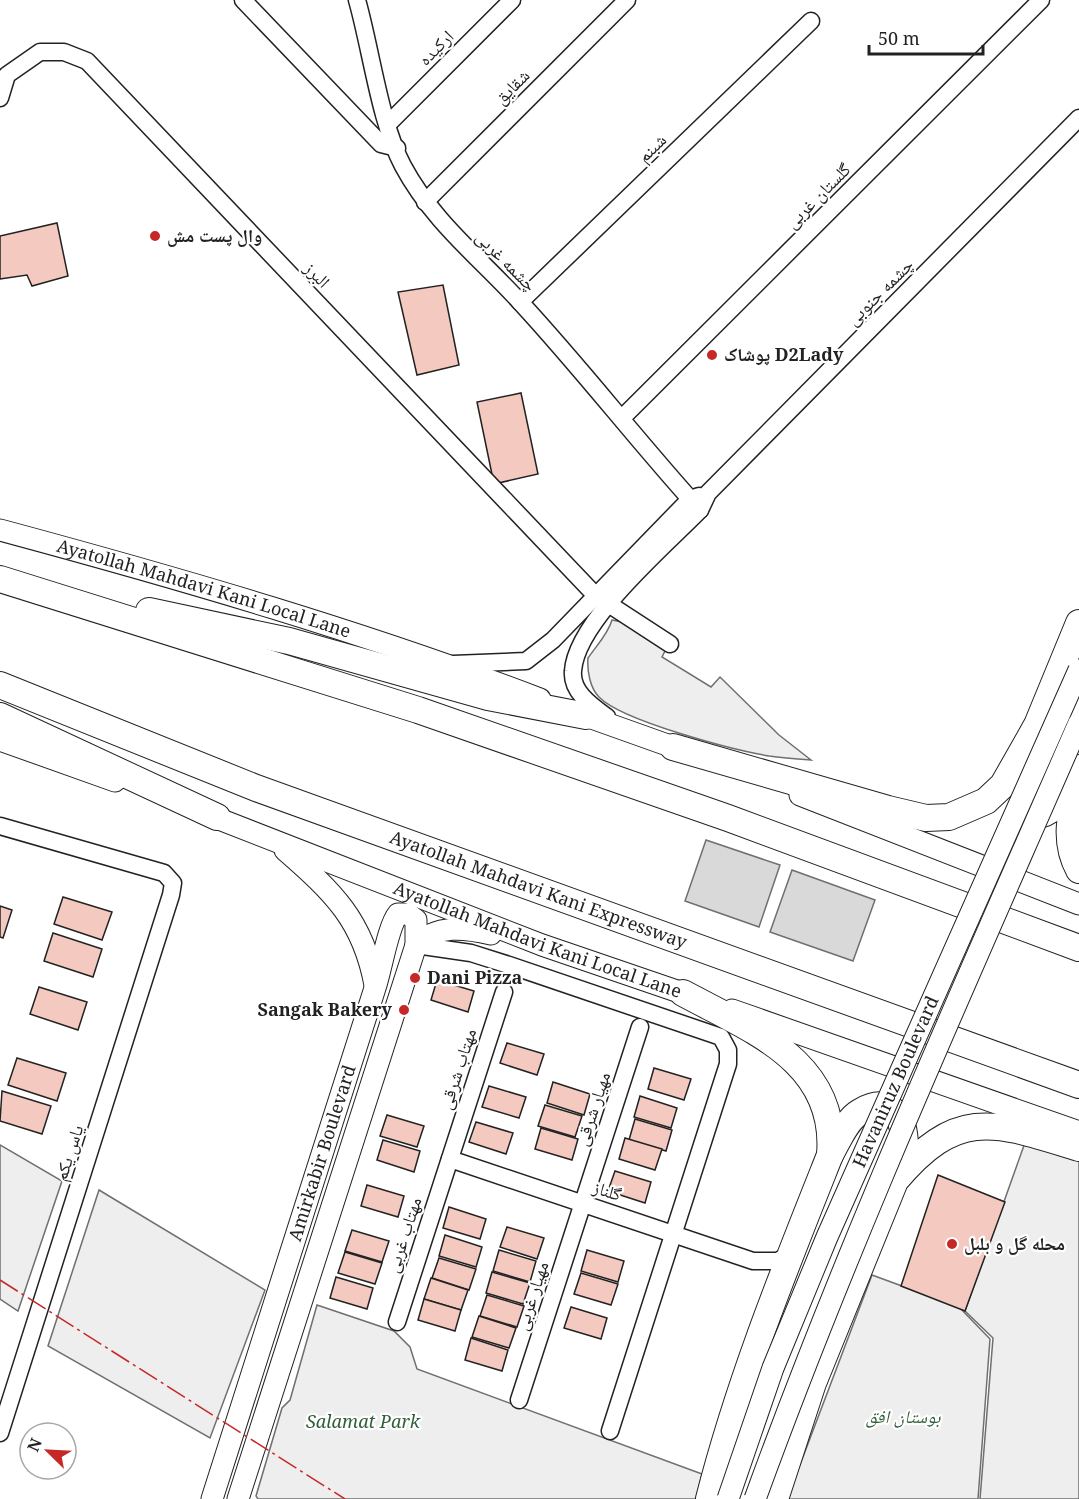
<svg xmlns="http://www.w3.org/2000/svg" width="1079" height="1499" viewBox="0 0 1079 1499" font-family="'Noto Serif','Noto Naskh Arabic',serif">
	<rect width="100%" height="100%" fill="#fff"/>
	<!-- green -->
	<g fill="#eee" stroke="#6f6f6f" stroke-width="1.5">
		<path d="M612,620L622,622L666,649L662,657L711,687L720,677L779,735L811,760C797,759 783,758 769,756C734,750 622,721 599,697C590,688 587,671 588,658C597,645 608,634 612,620Z"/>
		<polygon points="1027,1137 1079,1154 1079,1499 980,1499 993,1338 965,1311"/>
		<polygon points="0,1145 62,1181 18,1311 0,1299"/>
		<polygon points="99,1190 265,1290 210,1438 48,1346"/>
		<polygon points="872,1275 959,1307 990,1339 978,1499 787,1499"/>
		<polygon points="317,1305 394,1331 410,1347 417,1369 702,1474 696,1499 258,1499 256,1496 282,1408 290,1400"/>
	</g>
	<!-- water -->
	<g fill="#d9d9d9" stroke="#6f6f6f" stroke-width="1.5">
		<polygon points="706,840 780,865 759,927 685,901"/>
		<polygon points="792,870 875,900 853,961 770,932"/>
	</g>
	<!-- building -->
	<g fill="#f3c9c0" stroke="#222" stroke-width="1.5">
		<polygon points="57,223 68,276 32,286 27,275 0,279 0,236"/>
		<polygon points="443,285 459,365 417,375 398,292"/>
		<polygon points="521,393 538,474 494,484 477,402"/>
		<polygon points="63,897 112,912 102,940 54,924"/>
		<polygon points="0,906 12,910 3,938 0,937"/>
		<polygon points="53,933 102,949 93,977 44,961"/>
		<polygon points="437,980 474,991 468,1012 431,1000"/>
		<polygon points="39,987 87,1002 78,1030 30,1014"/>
		<polygon points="507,1043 544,1054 537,1075 500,1063"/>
		<polygon points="17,1058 66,1073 57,1101 8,1085"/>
		<polygon points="654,1068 691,1079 684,1100 648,1089"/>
		<polygon points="553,1082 590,1094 584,1115 547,1103"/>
		<polygon points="489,1086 526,1097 519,1118 482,1107"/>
		<polygon points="2,1091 51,1106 42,1134 0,1121"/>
		<polygon points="640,1096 677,1108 671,1128 634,1117"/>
		<polygon points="545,1105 582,1116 575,1137 538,1126"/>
		<polygon points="387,1115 424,1126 417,1147 380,1136"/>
		<polygon points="635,1119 672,1130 666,1151 629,1140"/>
		<polygon points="476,1122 513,1133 506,1154 469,1142"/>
		<polygon points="541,1128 578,1139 572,1160 535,1149"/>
		<polygon points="625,1138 662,1149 655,1170 619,1159"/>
		<polygon points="383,1140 420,1151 414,1172 377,1160"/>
		<polygon points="615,1171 651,1182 645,1203 608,1191"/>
		<polygon points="938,1175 1005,1202 965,1311 901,1286"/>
		<polygon points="367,1185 404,1196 398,1217 361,1206"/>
		<polygon points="449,1207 486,1219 480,1239 443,1228"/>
		<polygon points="507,1227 544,1238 537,1259 500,1247"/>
		<polygon points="352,1230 389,1241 382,1262 345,1251"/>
		<polygon points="445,1235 482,1247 476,1267 439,1256"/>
		<polygon points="499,1250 536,1261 530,1282 493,1271"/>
		<polygon points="587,1250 624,1261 618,1282 581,1271"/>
		<polygon points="345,1252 382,1263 375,1284 338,1273"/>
		<polygon points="439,1258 476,1269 469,1290 432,1278"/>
		<polygon points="492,1272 530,1283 523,1304 486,1293"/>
		<polygon points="581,1273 618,1284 611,1305 574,1294"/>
		<polygon points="336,1277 373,1288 367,1309 330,1298"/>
		<polygon points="431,1278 468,1290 461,1310 424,1299"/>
		<polygon points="487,1295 524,1306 517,1327 480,1316"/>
		<polygon points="424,1299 461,1310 455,1331 418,1320"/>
		<polygon points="571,1307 607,1318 601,1339 564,1328"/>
		<polygon points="479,1316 516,1328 509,1348 472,1337"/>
		<polygon points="471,1338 508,1350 502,1371 465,1360"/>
	</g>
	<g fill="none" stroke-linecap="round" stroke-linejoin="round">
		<!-- minor casing -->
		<g stroke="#222" stroke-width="19">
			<g id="minor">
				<polyline points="243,0 381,144 397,148"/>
				<path d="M357,0C371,49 380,123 403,166C433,222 480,258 521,303C583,370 639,443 700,510"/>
				<polyline points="0,98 7,75 40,52 64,52 87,61 597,597"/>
				<polyline points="388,124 512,0"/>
				<polyline points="425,202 627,0"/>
				<polyline points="520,302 811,21"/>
				<polyline points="622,418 1041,0"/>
				<polyline points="607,603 670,644"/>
				<polyline points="453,664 526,661 553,640 690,499 699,496"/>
				<path d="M607,717C592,706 571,692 573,671C576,621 665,546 700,510L708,493L1079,118"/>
				<polyline points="0,826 164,873 173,883 171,895 0,1433"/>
				<polyline points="416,945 471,953 509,965 721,1037 728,1050 728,1064 610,1431"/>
				<polyline points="450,1159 753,1261 778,1261 790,1254"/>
				<polyline points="397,1322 504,992"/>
				<polyline points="519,1400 640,1027"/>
			</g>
		</g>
		<!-- major casing -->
		<g stroke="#222" stroke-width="23">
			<g id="major">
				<path id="s1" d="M0,530C182,579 364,632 540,699"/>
				<polyline points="572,711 687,752"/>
				<polyline points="0,740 115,781"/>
				<polyline points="800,795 1079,904"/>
				<path id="s2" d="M201,812L542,945L697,998"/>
				<path d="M285,850C333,892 363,920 375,985"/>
				<polyline points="732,1010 1079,1132"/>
				<path id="s3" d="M212,1499L375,988C381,971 388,926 398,914H408L416,920V945"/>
				<path d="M238,1499L416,945C437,924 465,928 491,934"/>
			</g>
		</g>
		<!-- highway casing -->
		<g stroke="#222" stroke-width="28">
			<g id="highway">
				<polyline points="0,579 418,710 728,818 1079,948"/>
				<polyline points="149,611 289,641 488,697 586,716"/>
				<path id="s4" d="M0,685L256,788L1079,1085"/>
				<polyline points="0,716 217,817"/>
				<polyline points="673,747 888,809 926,818 949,817 986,801 1003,785 1037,725 1079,623"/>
				<path d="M1077,783C1071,814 1063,841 1079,870"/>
				<path d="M1022,813C1053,825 1067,790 1079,768"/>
				<path d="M683,993C751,1030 838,1061 830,1155C785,1268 739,1381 709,1499"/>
				<path d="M830,1155C838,1141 846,1120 860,1112C891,1093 905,1118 905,1147"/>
				<path d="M775,1499L813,1383L895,1181C958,1106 995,1122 1079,1148"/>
			</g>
		</g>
		<!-- minor -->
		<use href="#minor" stroke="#fff" stroke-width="16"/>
		<!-- major -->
		<use href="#major" stroke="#fff" stroke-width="21"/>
		<!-- highway -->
		<use href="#highway" stroke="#fff" stroke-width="26"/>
		<!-- major-bridge casing -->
		<g stroke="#222" stroke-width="23" stroke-linecap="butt">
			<g id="major-bridge">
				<path id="s5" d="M728,1499L773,1368L827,1237L1079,670"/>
				<path d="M755,1499C851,1235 967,980 1079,723"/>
			</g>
		</g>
		<!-- major-bridge -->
		<use href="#major-bridge" stroke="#fff" stroke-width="21"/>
		<!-- power -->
		<polyline stroke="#c62828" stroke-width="1.5" stroke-dasharray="21 4.5 3 4.5" stroke-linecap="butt" points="0,1280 345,1499"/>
	</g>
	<!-- markers -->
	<g fill="#c62828" stroke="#fff" stroke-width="2">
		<circle cx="155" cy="236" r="6"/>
		<circle cx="712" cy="355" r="6"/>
		<circle cx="415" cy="978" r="6"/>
		<circle cx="404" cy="1010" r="6"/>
		<circle cx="952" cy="1244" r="6"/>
	</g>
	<g text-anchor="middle" stroke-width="4.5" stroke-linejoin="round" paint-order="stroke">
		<!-- street labels -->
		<g font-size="18" fill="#222" stroke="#fff">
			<text transform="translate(436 48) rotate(-45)" y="6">ارکیده</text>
			<text transform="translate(512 87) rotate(-45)" y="6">شقایق</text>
			<text transform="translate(652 148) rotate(-44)" y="6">شبنم</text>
			<text transform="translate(818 196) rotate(-45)" y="6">گلستان غربی</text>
			<text transform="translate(506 261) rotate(45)" y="6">چشمه غربی</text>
			<text transform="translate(317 275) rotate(46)" y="6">البرز</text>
			<text transform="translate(880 292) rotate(-45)" y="6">چشمه جنوبی</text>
			<text dy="6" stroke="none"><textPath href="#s1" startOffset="212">Ayatollah Mahdavi Kani Local Lane</textPath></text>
			<text dy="6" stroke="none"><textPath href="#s4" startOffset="576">Ayatollah Mahdavi Kani Expressway</textPath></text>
			<text dy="6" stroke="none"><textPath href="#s2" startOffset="360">Ayatollah Mahdavi Kani Local Lane</textPath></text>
			<text transform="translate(458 1069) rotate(-72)" y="6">مهتاب شرقی</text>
			<text dy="6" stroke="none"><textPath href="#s5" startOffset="450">Havaniruz Boulevard</textPath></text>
			<text transform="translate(593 1109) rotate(-72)" y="6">مهیار شرقی</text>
			<text transform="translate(69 1153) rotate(-72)" y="6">یاس یکم</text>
			<text dy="6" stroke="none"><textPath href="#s3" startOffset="363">Amirkabir Boulevard</textPath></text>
			<text transform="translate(607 1191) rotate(18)" y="6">گلناز</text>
			<text transform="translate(404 1235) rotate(-72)" y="6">مهتاب غربی</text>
			<text transform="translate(532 1296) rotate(-72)" y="6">مهیار غربی</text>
		</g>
		<!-- poi labels -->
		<g font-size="18" font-weight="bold" fill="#222" stroke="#fff" text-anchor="start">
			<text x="167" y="242">وال پست مش</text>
			<text x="724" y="361">پوشاک D2Lady</text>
			<text x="427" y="984">Dani Pizza</text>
			<text x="392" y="1016" text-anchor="end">Sangak Bakery</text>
			<text x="964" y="1250">محله گل و بلبل</text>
		</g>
		<!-- park labels -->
		<g font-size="18" font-style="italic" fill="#2f5e38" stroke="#fff">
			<text x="903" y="1423">بوستان افق</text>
			<text x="363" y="1428">Salamat Park</text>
		</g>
	</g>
	<!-- north arrow -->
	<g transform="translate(48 1451) rotate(294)"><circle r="28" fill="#ffffff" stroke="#a7a7a7" stroke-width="1.5"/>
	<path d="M0-4.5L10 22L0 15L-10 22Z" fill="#c62828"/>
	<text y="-9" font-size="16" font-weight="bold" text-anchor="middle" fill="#222222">N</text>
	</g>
	<!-- scale -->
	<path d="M869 45v9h114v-9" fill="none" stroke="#222222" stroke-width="3"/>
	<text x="878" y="45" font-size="18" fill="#222222" stroke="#ffffff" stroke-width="4.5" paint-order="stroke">50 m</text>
</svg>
